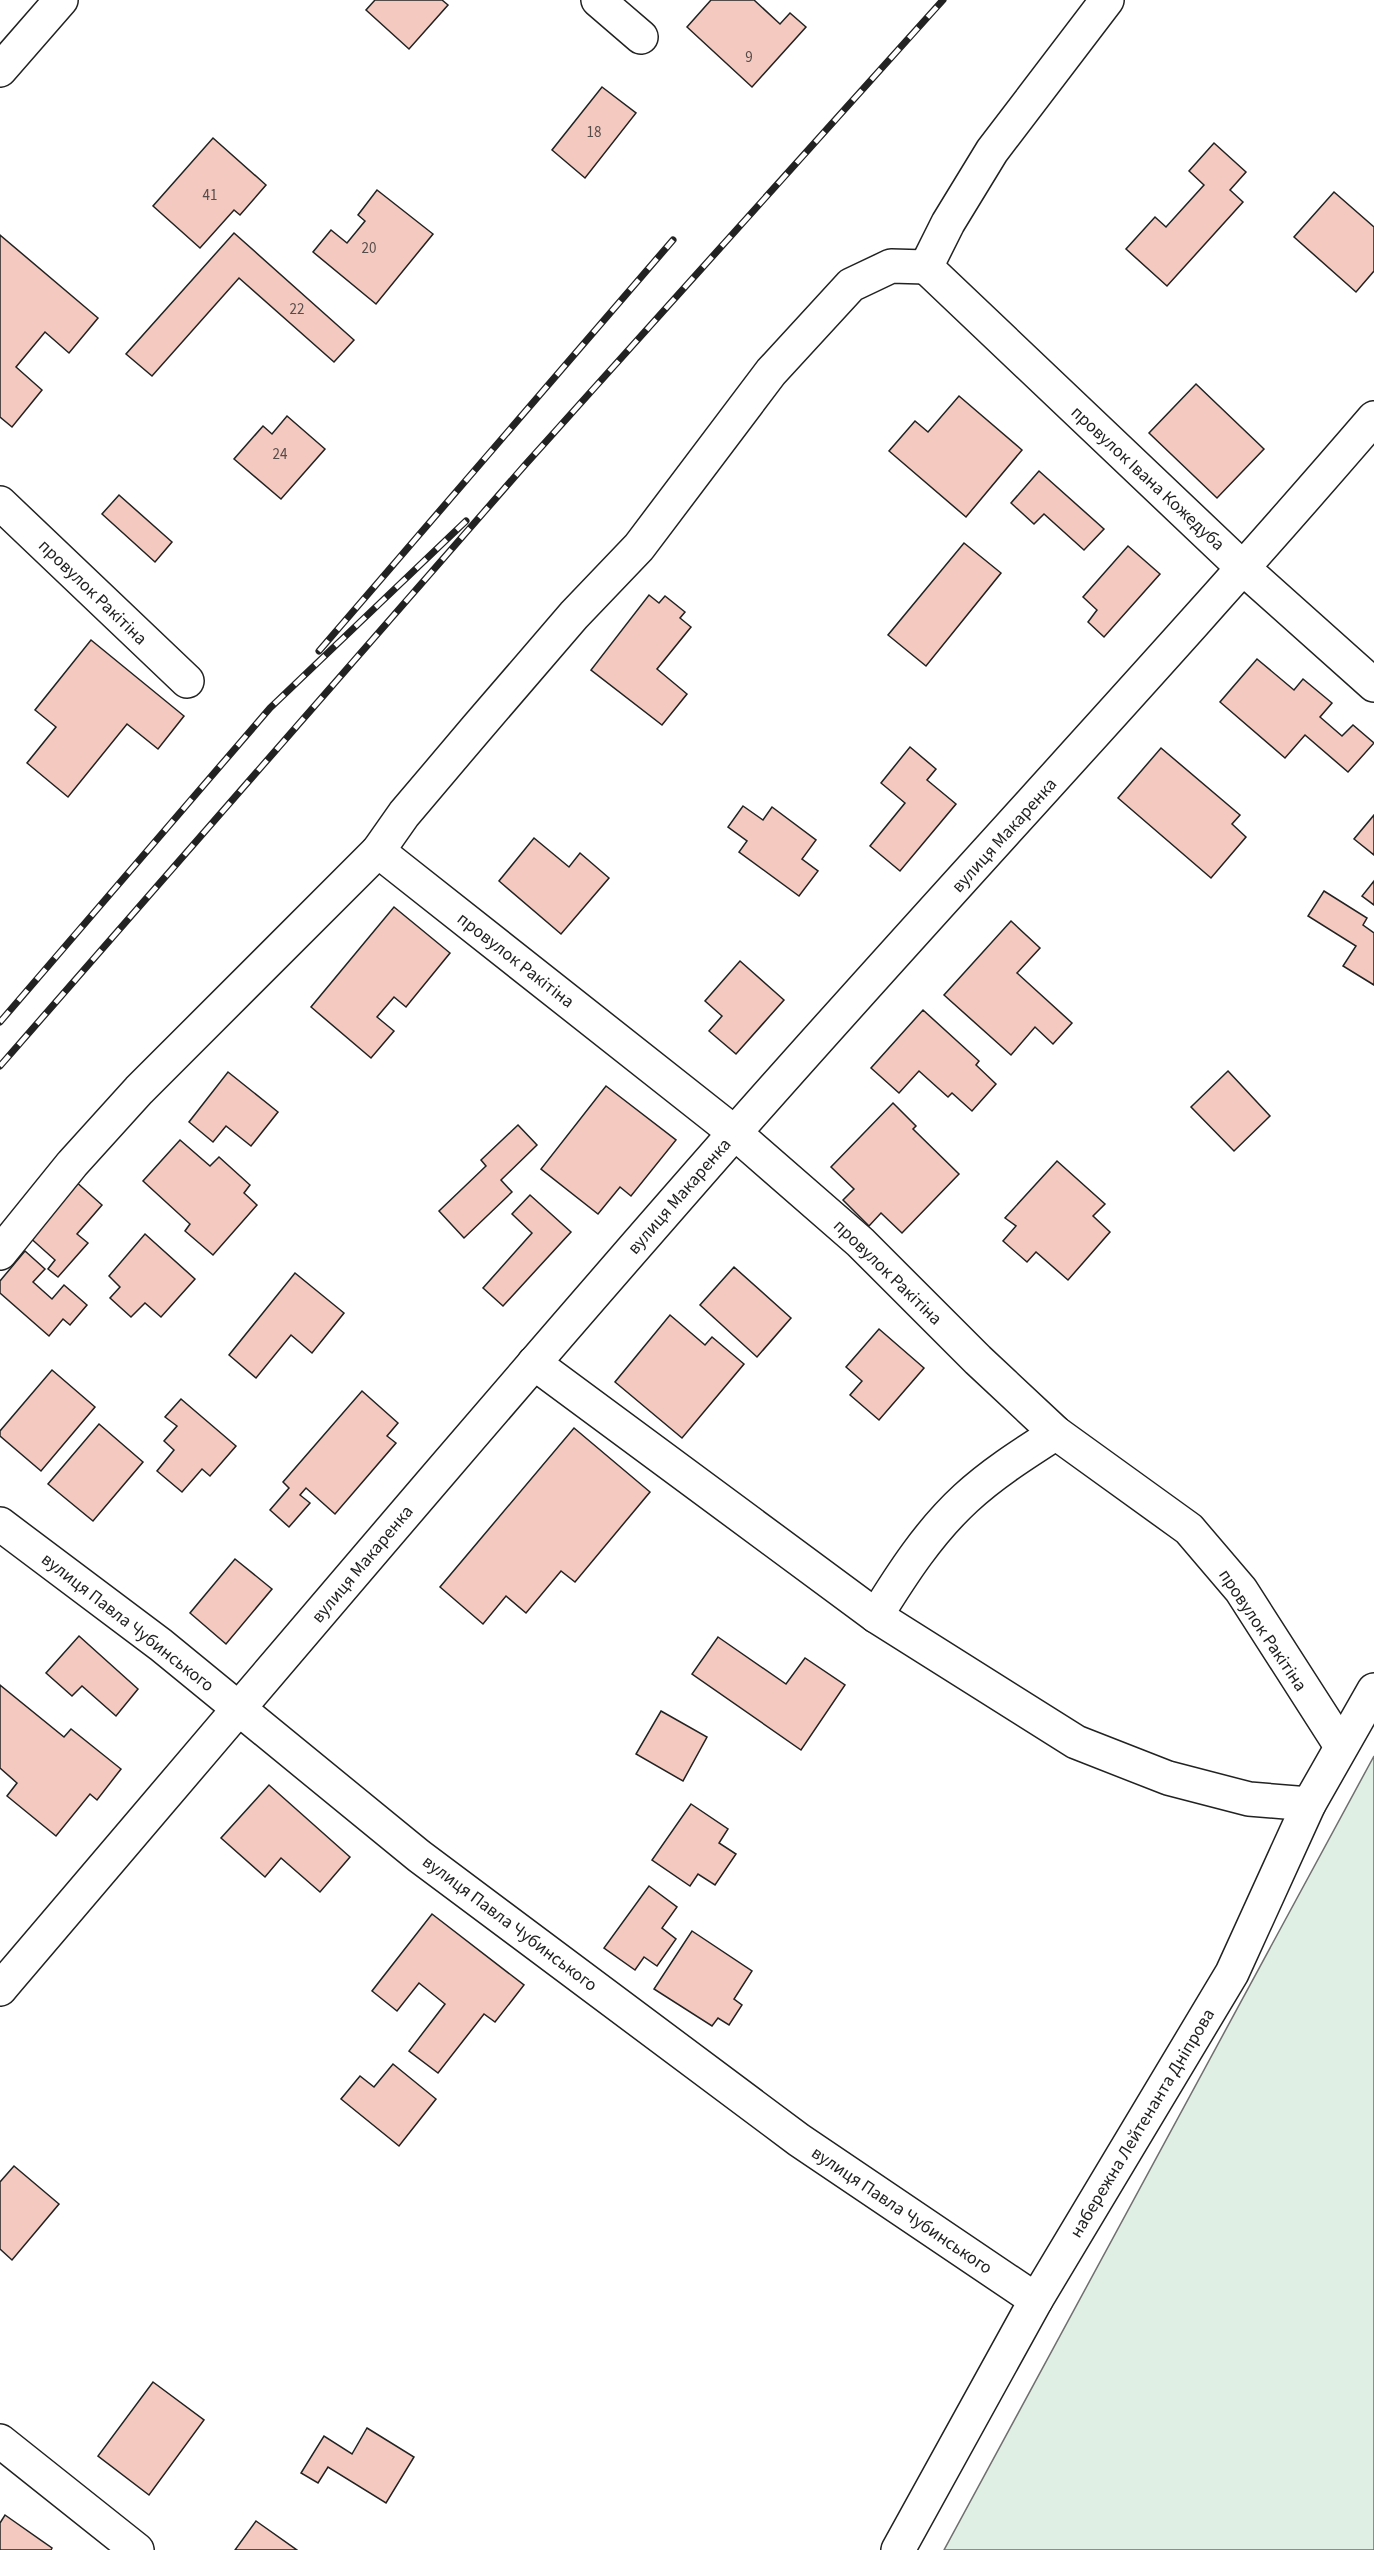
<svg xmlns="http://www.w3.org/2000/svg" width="1374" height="2550" viewBox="0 0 1374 2550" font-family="'Source Sans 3',sans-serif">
	<rect width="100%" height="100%" fill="#fff"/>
	<!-- green -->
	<polygon fill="#e0efe3" stroke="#6f6f6f" stroke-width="1.5" points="1374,1756 1374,2550 944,2550"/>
	<!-- building -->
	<g fill="#f3c9c0" stroke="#222" stroke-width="1.5">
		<polygon points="375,0 442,0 448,5 409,49 366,10"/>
		<polygon points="711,0 754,0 780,24 790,13 806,27 752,87 687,27"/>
		<polygon points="602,87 636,113 585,178 552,150"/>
		<polygon points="213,138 266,185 240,215 234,210 200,248 153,206"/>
		<polygon points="1214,143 1246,172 1230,190 1243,202 1167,286 1126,249 1155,217 1166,227 1204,185 1189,171"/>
		<polygon points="377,190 433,234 376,304 313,252 331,230 347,243 365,221 358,215"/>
		<polygon points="1334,192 1374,227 1374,271 1356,292 1294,237"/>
		<polygon points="234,233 354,340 334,362 239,278 152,376 126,354"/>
		<polygon points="0,235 98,318 69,353 45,332 16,367 42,390 12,427 0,417"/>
		<polygon points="1196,384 1264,449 1217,498 1149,433"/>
		<polygon points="959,396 1022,450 966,517 889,451 915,421 928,432"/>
		<polygon points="287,416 325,449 281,499 234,459 263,426 272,434"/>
		<polygon points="1039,471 1104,529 1084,550 1044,514 1034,524 1011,503"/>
		<polygon points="119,495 172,542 155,562 102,514"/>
		<polygon points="964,543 1001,573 926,666 888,635"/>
		<polygon points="1128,546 1160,574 1104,637 1088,622 1097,610 1083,597"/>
		<polygon points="649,595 659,603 665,596 685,612 680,618 691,627 657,669 687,694 662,725 591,670"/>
		<polygon points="91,640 184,716 158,749 127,724 68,797 27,763 56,727 35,710"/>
		<polygon points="1257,659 1294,690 1303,679 1332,703 1320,717 1342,736 1353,725 1374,743 1348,772 1305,735 1285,758 1220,702"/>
		<polygon points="910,747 936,769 927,780 956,804 900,871 870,846 905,803 881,783"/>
		<polygon points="1161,748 1240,815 1232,824 1246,837 1211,878 1118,798"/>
		<polygon points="743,806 763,820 772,807 816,840 802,859 818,871 799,896 739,852 747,841 728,827"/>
		<polygon points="1374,815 1374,855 1354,839"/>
		<polygon points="534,838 569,867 580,853 609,878 561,934 499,881"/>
		<polygon points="1374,881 1374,905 1362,896"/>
		<polygon points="1324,891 1367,918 1363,925 1374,933 1374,985 1343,966 1356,946 1308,916"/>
		<polygon points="394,907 450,953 406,1007 394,997 377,1017 394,1031 371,1058 311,1007"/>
		<polygon points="1011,921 1040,948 1017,973 1072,1023 1053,1044 1035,1027 1011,1055 944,995"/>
		<polygon points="740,961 784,1000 736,1054 709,1031 722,1016 705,1001"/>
		<polygon points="923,1010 979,1061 976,1065 996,1084 972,1111 952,1093 948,1097 919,1071 899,1093 871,1068"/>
		<polygon points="1228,1071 1270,1116 1234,1151 1191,1107"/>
		<polygon points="228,1072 278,1112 251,1146 226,1126 213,1142 189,1122"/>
		<polygon points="606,1086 676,1140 631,1196 620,1187 598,1214 541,1169"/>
		<polygon points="893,1103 916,1126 913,1129 959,1174 902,1233 881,1213 869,1226 843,1200 854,1189 831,1167"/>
		<polygon points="518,1125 537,1145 501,1180 512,1192 464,1238 439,1211 486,1166 481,1160"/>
		<polygon points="180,1140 210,1166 219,1157 250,1185 244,1193 257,1205 213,1255 185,1231 190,1224 143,1181"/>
		<polygon points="1057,1161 1105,1204 1093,1216 1110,1232 1068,1280 1036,1252 1027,1262 1003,1241 1016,1226 1005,1218"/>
		<polygon points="74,1180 102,1205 77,1234 88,1243 58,1277 48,1269 55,1260 27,1235"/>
		<polygon points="530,1195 571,1232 503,1306 483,1288 532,1233 512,1214"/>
		<polygon points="145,1234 195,1279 161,1317 145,1303 131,1317 110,1298 120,1287 109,1276"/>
		<polygon points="25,1251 45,1269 33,1282 52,1299 64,1285 87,1305 70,1325 63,1319 49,1336 0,1293 0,1281"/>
		<polygon points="734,1267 791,1318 757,1357 700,1305"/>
		<polygon points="295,1273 344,1313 312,1353 291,1335 256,1378 229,1355"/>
		<polygon points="670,1315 705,1345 712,1337 744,1364 682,1438 615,1382"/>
		<polygon points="879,1329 924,1368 879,1420 850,1395 862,1381 846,1367"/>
		<polygon points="52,1370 95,1407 41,1471 0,1436 0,1431"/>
		<polygon points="362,1391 398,1423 387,1436 396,1443 335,1514 306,1488 300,1495 310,1503 289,1527 270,1510 289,1488 283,1482"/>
		<polygon points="181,1399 236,1446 210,1476 202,1469 182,1492 157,1471 174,1450 164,1441 177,1426 165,1417"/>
		<polygon points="99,1424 143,1462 93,1521 48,1484"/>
		<polygon points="574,1428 650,1492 575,1582 561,1571 526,1613 506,1596 483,1624 440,1587"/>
		<polygon points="235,1559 272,1589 226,1644 190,1613"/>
		<polygon points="79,1636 138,1689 116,1716 82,1686 72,1696 46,1673"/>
		<polygon points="718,1637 786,1684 805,1658 845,1685 801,1750 692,1674"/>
		<polygon points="0,1685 64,1737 71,1729 121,1769 97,1800 90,1794 56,1836 7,1796 17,1783 0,1768"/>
		<polygon points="661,1711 707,1737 683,1781 636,1754"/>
		<polygon points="269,1785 350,1857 320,1892 281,1858 265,1877 221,1838"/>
		<polygon points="691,1804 728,1829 719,1843 736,1854 715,1885 698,1874 690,1886 652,1860"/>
		<polygon points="649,1886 677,1907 662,1928 676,1939 657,1966 644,1957 635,1970 604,1948"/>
		<polygon points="432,1914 524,1985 495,2022 484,2014 438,2073 409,2051 445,2004 419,1983 397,2011 372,1991"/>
		<polygon points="692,1931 752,1971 734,1999 742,2005 729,2025 718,2018 712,2026 654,1989"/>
		<polygon points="393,2064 436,2099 399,2146 341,2099 360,2076 374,2087"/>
		<polygon points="14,2166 59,2204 12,2260 0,2249 0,2182"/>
		<polygon points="153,2382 204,2420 149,2495 98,2456"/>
		<polygon points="367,2428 414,2457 386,2503 328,2467 318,2483 301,2473 324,2436 352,2454"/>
		<polygon points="5,2515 52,2548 51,2550 0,2550 0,2523"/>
		<polygon points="256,2521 297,2550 235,2550"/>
	</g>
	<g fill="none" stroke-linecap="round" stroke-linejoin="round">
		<!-- minor casing -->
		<g stroke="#222" stroke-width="36">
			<g id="minor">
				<polyline points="598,0 641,37"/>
				<polyline points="926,267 1244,569 1374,685"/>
				<polyline points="926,267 948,223 992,151 1107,0"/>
				<polyline points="0,503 187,681"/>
				<polyline points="378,851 735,1133 860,1242 978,1360 1056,1433 1189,1529 1241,1590 1341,1746"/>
				<polyline points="0,1253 72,1164 139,1090 378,851 404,814 476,729 574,615 639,547 771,372 851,285 891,266 926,267"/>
				<polyline points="534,1363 876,1616 1076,1742 1168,1778 1249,1799 1309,1804"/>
				<polyline points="0,1524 161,1645 419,1856 799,2140 1036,2300"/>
				<path d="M876,1616C902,1574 929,1532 966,1498C993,1473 1025,1453 1056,1433"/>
				<polyline points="0,2441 137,2550"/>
			</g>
		</g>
		<!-- major casing -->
		<g stroke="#222" stroke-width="36">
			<g id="major">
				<polyline points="0,70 61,0"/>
				<path d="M0,1989C243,1704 484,1418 731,1137C943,896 1164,662 1374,418"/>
				<polyline points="898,2550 1036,2300 1232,1973 1309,1804 1374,1690"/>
			</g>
		</g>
		<!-- minor -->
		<use href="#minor" stroke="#fff" stroke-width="33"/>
		<!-- major -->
		<use href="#major" stroke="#fff" stroke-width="33"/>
		<!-- rail casing -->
		<g stroke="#222" stroke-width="7">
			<g id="rail">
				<polyline points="319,651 673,240"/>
				<polyline points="0,1022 270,708 466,521"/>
				<polyline points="0,1066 525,465 943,0"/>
			</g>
		</g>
		<!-- rail -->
		<use href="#rail" stroke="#fff" stroke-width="4.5" stroke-dasharray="14" stroke-linecap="butt"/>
	</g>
	<g text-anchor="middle" stroke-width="4.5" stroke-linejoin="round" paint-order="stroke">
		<!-- number labels -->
		<g font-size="15" fill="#564c4a">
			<text x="749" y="62">9</text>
			<text x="594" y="137">18</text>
			<text x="210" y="200">41</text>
			<text x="369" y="253">20</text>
			<text x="297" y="314">22</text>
			<text x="280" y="459">24</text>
		</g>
		<!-- street labels -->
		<g font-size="18" fill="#222" stroke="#fff">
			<text transform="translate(1148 478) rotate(43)" y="6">провулок Івана Кожедуба</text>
			<text transform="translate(93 592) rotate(44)" y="6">провулок Ракітіна</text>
			<text transform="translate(1004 835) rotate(-48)" y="6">вулиця Макаренка</text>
			<text transform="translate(516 960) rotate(38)" y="6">провулок Ракітіна</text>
			<text transform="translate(679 1196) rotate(-49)" y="6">вулиця Макаренка</text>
			<text transform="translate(888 1272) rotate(44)" y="6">провулок Ракітіна</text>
			<text transform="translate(362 1564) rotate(-50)" y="6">вулиця Макаренка</text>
			<text transform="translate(128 1622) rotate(38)" y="6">вулиця Павла Чубинського</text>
			<text transform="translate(1263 1630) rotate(56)" y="6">провулок Ракітіна</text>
			<text transform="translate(510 1923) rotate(37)" y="6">вулиця Павла Чубинського</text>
			<text transform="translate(1142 2123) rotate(-59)" y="6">набережна Лейтенанта Дніпрова</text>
			<text transform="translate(902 2210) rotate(34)" y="6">вулиця Павла Чубинського</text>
		</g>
	</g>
</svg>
